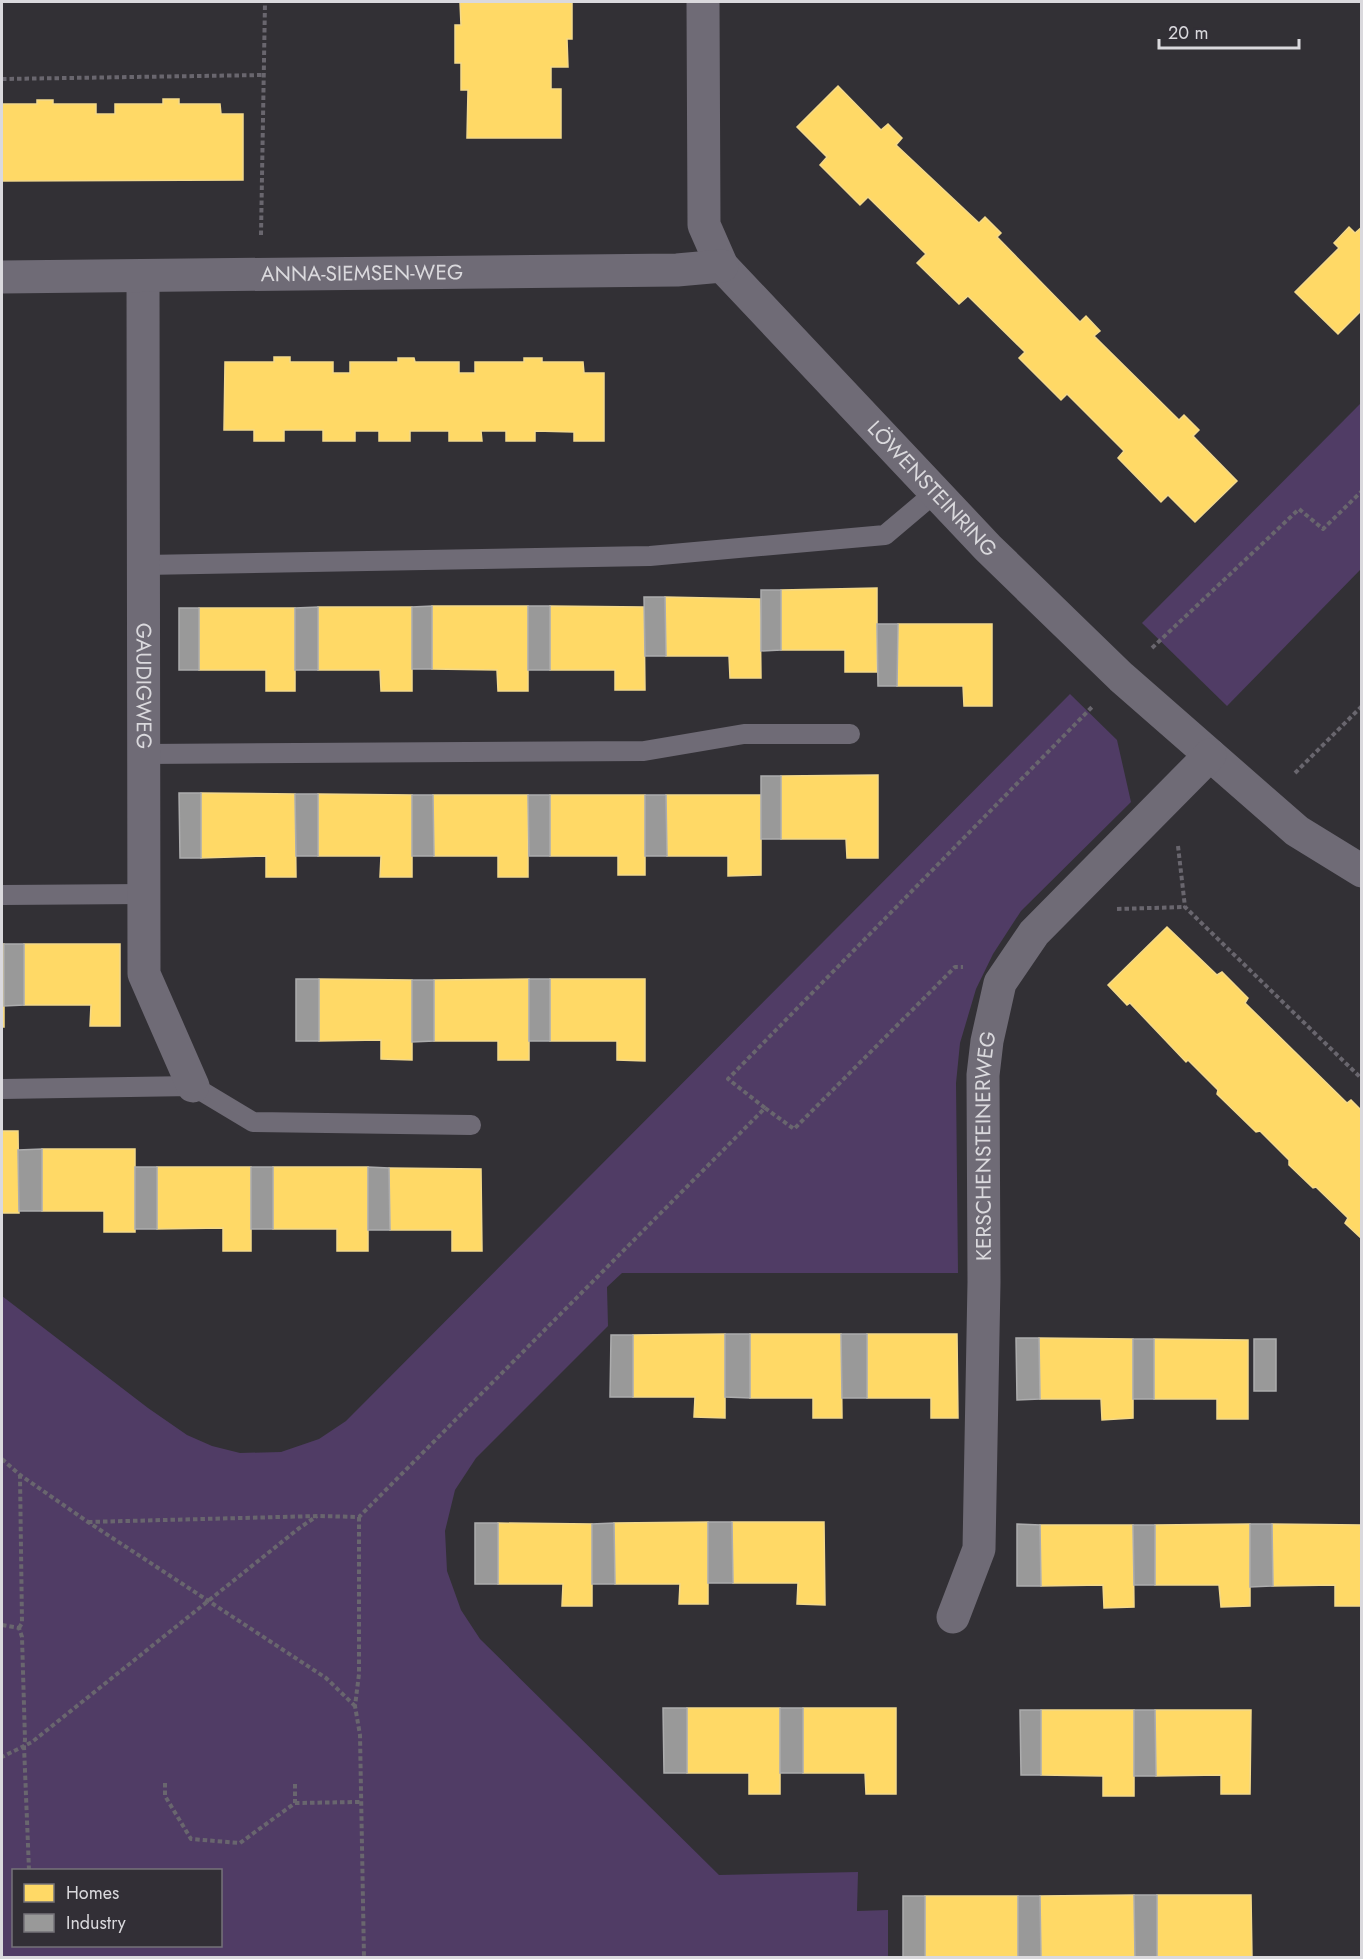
<svg xmlns="http://www.w3.org/2000/svg" width="1363" height="1959" viewBox="0 0 1363 1959" font-family="Jost,sans-serif">
	<rect width="100%" height="100%" fill="#323035"/>
	<!-- green -->
	<g fill="#503c65" fill-rule="evenodd">
		<polygon points="1361,403 1361,569 1227,706 1142,623"/>
		<path d="M1070,694L1117,740L1131,802L1021,911L993,954L976,989L960,1043L956,1083L958,1273H622L607,1287L608,1326L476,1458L455,1490L445,1531L447,1571L461,1610L480,1639L719,1875L858,1872L857,1911L888,1910V1957H2V1296L148,1408L187,1435L212,1446L240,1453L281,1452L319,1439L346,1421ZM14,1870H220V1946H14Z"/>
	</g>
	<!-- homes -->
	<g fill="#ffd966" stroke="#f4d98a" stroke-width="1.5">
		<polygon points="460,2 572,2 572,39 567,39 568,67 551,67 551,89 561,89 561,138 467,138 468,90 461,90 461,63 455,63 455,25 461,25"/>
		<polygon points="838,86 881,130 888,124 902,138 896,145 979,223 985,217 1001,233 997,237 1080,322 1086,316 1100,331 1094,336 1179,420 1184,415 1199,430 1193,436 1237,481 1195,522 1168,495 1161,502 1118,458 1124,451 1067,394 1061,400 1019,358 1025,352 968,296 959,304 917,263 926,254 868,197 860,205 820,165 827,157 797,127"/>
		<polygon points="163,99 179,99 179,104 220,104 221,114 243,114 243,180 2,181 2,104 37,104 37,100 53,100 53,104 96,104 96,114 115,114 115,104 163,104"/>
		<polygon points="1349,227 1355,233 1362,227 1362,310 1338,334 1295,292 1339,248 1334,243"/>
		<polygon points="274,357 290,357 290,362 333,362 333,373 350,373 350,362 398,362 398,358 414,358 415,362 459,362 459,373 475,373 475,362 524,362 524,358 542,358 542,362 583,362 584,373 604,373 604,441 574,441 574,432 535,431 535,441 506,441 506,431 481,431 482,441 449,441 449,431 410,431 410,441 379,441 379,431 355,431 355,441 323,441 323,430 284,430 284,441 254,441 254,430 224,430 225,362 274,362"/>
		<polygon points="877,588 877,672 845,672 845,650 781,650 781,590"/>
		<polygon points="665,597 760,599 761,678 730,678 729,656 666,656"/>
		<polygon points="432,606 528,606 528,691 498,691 497,670 432,669"/>
		<polygon points="550,606 644,607 645,690 615,690 615,670 550,670"/>
		<polygon points="318,607 412,607 412,691 381,691 380,670 318,670"/>
		<polygon points="199,608 295,608 295,691 266,691 266,670 199,670"/>
		<polygon points="898,624 992,624 992,706 964,706 963,686 897,686"/>
		<polygon points="878,775 878,858 847,858 846,839 781,839 781,776"/>
		<polygon points="201,793 295,794 296,877 266,877 266,856 201,858"/>
		<polygon points="318,794 412,795 412,877 380,877 381,856 318,856"/>
		<polygon points="433,795 528,795 528,877 498,877 498,856 434,856"/>
		<polygon points="550,795 645,795 645,875 618,875 618,856 550,856"/>
		<polygon points="666,795 761,795 761,875 728,876 728,856 667,856"/>
		<polygon points="1167,927 1217,975 1222,972 1248,998 1245,1003 1347,1103 1351,1100 1362,1111 1362,1239 1345,1223 1348,1218 1316,1187 1313,1188 1289,1165 1289,1160 1260,1131 1256,1132 1217,1094 1218,1090 1188,1060 1186,1062 1130,1003 1127,1005 1108,985"/>
		<rect x="2" y="944" width="2" height="83"/>
		<polygon points="24,944 120,944 120,1026 90,1026 91,1005 24,1005"/>
		<polygon points="319,979 412,980 412,1060 381,1059 381,1040 319,1041"/>
		<polygon points="529,979 529,1060 498,1060 498,1041 434,1041 434,980"/>
		<polygon points="550,979 645,979 645,1061 617,1060 617,1041 550,1041"/>
		<polygon points="2,1131 18,1131 19,1213 2,1213"/>
		<polygon points="42,1149 135,1149 135,1232 104,1232 104,1211 42,1211"/>
		<polygon points="157,1167 251,1167 251,1251 223,1251 223,1228 157,1229"/>
		<polygon points="273,1167 368,1167 368,1251 337,1251 337,1229 273,1229"/>
		<polygon points="389,1168 481,1169 482,1251 452,1251 452,1230 390,1230"/>
		<polygon points="725,1334 725,1418 694,1417 695,1397 633,1397 633,1335"/>
		<polygon points="750,1334 841,1334 842,1418 813,1418 813,1398 750,1398"/>
		<polygon points="867,1334 957,1334 958,1418 931,1418 931,1398 867,1398"/>
		<polygon points="1039,1338 1133,1339 1133,1418 1102,1420 1101,1399 1040,1399"/>
		<polygon points="1154,1339 1248,1340 1248,1419 1217,1419 1217,1399 1154,1399"/>
		<polygon points="708,1522 708,1604 679,1604 680,1584 615,1584 614,1523"/>
		<polygon points="732,1522 824,1522 825,1605 797,1604 798,1583 733,1583"/>
		<polygon points="498,1523 592,1524 592,1606 562,1606 563,1584 498,1584"/>
		<polygon points="1250,1524 1250,1606 1221,1607 1219,1585 1155,1585 1155,1525"/>
		<polygon points="1272,1524 1362,1525 1362,1606 1335,1606 1335,1585 1273,1586"/>
		<polygon points="1040,1525 1133,1525 1134,1607 1104,1608 1103,1585 1041,1586"/>
		<polygon points="687,1708 780,1708 780,1794 749,1794 749,1773 687,1773"/>
		<polygon points="803,1708 896,1708 896,1794 866,1794 865,1773 803,1773"/>
		<polygon points="1041,1710 1134,1710 1134,1796 1103,1796 1103,1776 1041,1775"/>
		<polygon points="1155,1710 1251,1710 1250,1794 1221,1794 1221,1775 1156,1776"/>
		<polygon points="1134,1895 1135,1958 1041,1958 1040,1896"/>
		<polygon points="1157,1895 1251,1895 1252,1958 1157,1958"/>
		<rect x="925" y="1896" width="93" height="62"/>
	</g>
	<!-- industry -->
	<g fill="#999" stroke="#acacad" stroke-width="1.5">
		<polygon points="761,590 781,590 781,650 761,651"/>
		<polygon points="644,597 665,597 666,656 645,656"/>
		<polygon points="432,606 432,669 412,669 412,607"/>
		<rect x="528" y="606" width="22" height="64"/>
		<polygon points="318,607 318,670 295,670 295,608"/>
		<rect x="179" y="608" width="20" height="62"/>
		<polygon points="877,624 898,624 897,686 878,686"/>
		<rect x="761" y="776" width="20" height="63"/>
		<polygon points="179,793 201,793 201,858 180,858"/>
		<polygon points="295,794 318,794 318,856 296,856"/>
		<polygon points="412,795 433,795 434,856 412,856"/>
		<polygon points="528,795 550,795 550,856 529,856"/>
		<polygon points="645,795 666,795 667,856 645,856"/>
		<polygon points="4,944 24,944 24,1005 4,1006"/>
		<rect x="296" y="979" width="23" height="62"/>
		<rect x="529" y="979" width="21" height="62"/>
		<polygon points="412,980 434,980 434,1041 412,1042"/>
		<polygon points="42,1149 42,1211 19,1211 18,1150"/>
		<rect x="135" y="1167" width="22" height="62"/>
		<rect x="251" y="1167" width="22" height="62"/>
		<polygon points="368,1167 389,1168 390,1230 368,1230"/>
		<polygon points="725,1334 750,1334 750,1398 725,1397"/>
		<polygon points="841,1334 867,1334 867,1398 842,1398"/>
		<polygon points="611,1335 633,1335 633,1397 610,1397"/>
		<polygon points="1016,1338 1039,1338 1040,1399 1017,1400"/>
		<rect x="1133" y="1339" width="21" height="60"/>
		<rect x="1254" y="1339" width="22" height="52"/>
		<polygon points="708,1522 732,1522 733,1583 708,1583"/>
		<rect x="475" y="1523" width="23" height="61"/>
		<polygon points="614,1523 615,1584 592,1584 592,1524"/>
		<polygon points="1017,1524 1040,1525 1041,1586 1017,1586"/>
		<polygon points="1250,1524 1272,1524 1273,1586 1250,1587"/>
		<polygon points="1133,1525 1155,1525 1155,1585 1134,1585"/>
		<polygon points="663,1708 687,1708 687,1773 664,1773"/>
		<rect x="780" y="1708" width="23" height="65"/>
		<polygon points="1020,1710 1041,1710 1041,1775 1021,1775"/>
		<polygon points="1134,1710 1155,1710 1156,1776 1134,1776"/>
		<polygon points="1134,1895 1157,1895 1157,1958 1135,1958"/>
		<rect x="903" y="1896" width="22" height="62"/>
		<polygon points="1018,1896 1040,1896 1041,1958 1018,1958"/>
	</g>
	<g fill="none" stroke-linecap="round" stroke-linejoin="round">
		<!-- path -->
		<g stroke="#69666e" stroke-width="4" stroke-dasharray="4.5 3" stroke-linecap="butt">
			<polyline points="2,79 264,75"/>
			<polyline points="261,235 265,2"/>
			<polyline points="1152,648 1299,509 1323,529 1362,491"/>
			<polyline points="1295,773 1362,706"/>
			<polyline points="1178,846 1185,907 1362,1079"/>
			<polyline points="1117,909 1185,907"/>
			<polyline points="765,1108 794,1129 955,967 963,967"/>
			<polyline points="2,1459 20,1475 88,1522 326,1678 355,1706"/>
			<polyline points="359,1517 359,1674 355,1706 360,1735 364,1958"/>
			<polyline points="88,1522 318,1516 359,1517 765,1108 728,1079 1092,707"/>
			<polyline points="2,1625 19,1628 22,1637 25,1740 24,1746 2,1757"/>
			<polyline points="19,1628 22,1623 20,1476"/>
			<polyline points="165,1783 165,1796 191,1839 240,1843 295,1803 295,1783"/>
			<polyline points="295,1803 360,1802"/>
			<polyline points="29,1870 24,1746 32,1742 298,1529 317,1516"/>
		</g>
		<!-- lane -->
		<g stroke="#6f6b76" stroke-width="20">
			<polyline points="144,565 650,556 885,535 936,492"/>
			<polyline points="144,754 644,751 744,734 850,734"/>
			<polyline points="2,895 144,894"/>
			<polyline points="2,1089 193,1086 253,1122 471,1125"/>
		</g>
		<!-- street -->
		<g stroke="#6f6b76" stroke-width="33">
			<path id="s1" d="M703,2L704,225L722,266L988,548L1121,677L1297,831L1362,871"/>
			<path id="s2" d="M143,276L144,974L193,1086"/>
			<path id="s3" d="M2,277L677,270L722,266"/>
			<path id="s4" d="M953,1617L979,1549L984,1282L983,1075L987,1041L1000,983L1034,933L1210,755"/>
		</g>
	</g>
	<g text-anchor="middle" stroke-width="6" stroke-linejoin="round" paint-order="stroke">
		<!-- street labels -->
		<g font-size="21" fill="#dad9dd" stroke="#322f36">
			<text dy="7" stroke="none"><textPath href="#s3" startOffset="360">ANNA-SIEMSEN-WEG</textPath></text>
			<text dy="7" stroke="none"><textPath href="#s1" startOffset="574">LÖWENSTEINRING</textPath></text>
			<text dy="7" stroke="none"><textPath href="#s2" startOffset="410">GAUDIGWEG</textPath></text>
			<text dy="7" stroke="none"><textPath href="#s4" startOffset="476">KERSCHENSTEINERWEG</textPath></text>
		</g>
	</g>
	<!-- border -->
	<rect width="1363" height="1959" fill="none" stroke="#dad9dd" stroke-width="6"/>
	<!-- legend -->
	<rect x="12" y="1869" width="210" height="78" fill="#322f36" stroke="#757379" stroke-width="1.5"/>
	<rect x="24" y="1884" width="30" height="18" fill="#ffd966" stroke="#757379" stroke-width="1.5"/>
	<text x="66" y="1899" font-size="18" fill="#dad9dd">Homes</text>
	<rect x="24" y="1914" width="30" height="18" fill="#999999" stroke="#757379" stroke-width="1.5"/>
	<text x="66" y="1929" font-size="18" fill="#dad9dd">Industry</text>
	<!-- scale -->
	<path d="M1159 39v9h140v-9" fill="none" stroke="#dad9dd" stroke-width="3"/>
	<text x="1168" y="39" font-size="18" fill="#dad9dd" stroke="#322f36" stroke-width="4.5" paint-order="stroke">20 m</text>
</svg>
